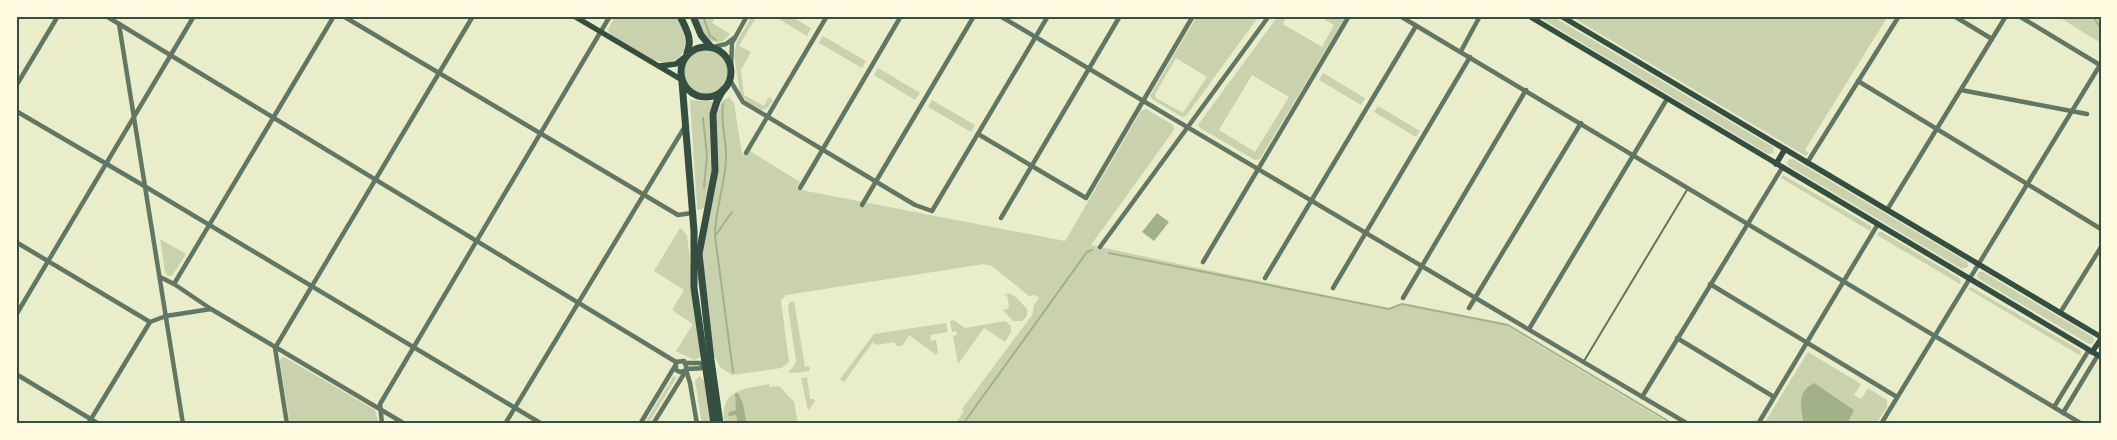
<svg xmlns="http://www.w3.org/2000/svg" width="2117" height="440" viewBox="0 0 2117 440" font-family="Karla,sans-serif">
	<rect width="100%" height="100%" fill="#e9edc9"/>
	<!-- green -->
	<g fill="#cad2ad" fill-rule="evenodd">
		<path d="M615,16H676C682,29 691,43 680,56C663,75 627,45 611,35L608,30Z"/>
		<path d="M697,16H716L712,23L730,34L722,42C707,45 700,29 697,16Z"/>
		<polygon points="752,16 757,16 739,46 751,52 741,70 744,95 764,106 769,97 773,100 767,108 762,110 748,102 740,94 734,55 737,41"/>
		<polygon points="774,16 790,16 811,28 807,36"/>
		<path d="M1197,16H1259L1186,116L1182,117L1152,99L1150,96ZM1176,58L1207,77L1183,113L1156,98L1155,94Z"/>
		<path d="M1278,16H1287L1283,24L1322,47L1334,25L1319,16H1346L1260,159L1255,160L1200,128L1198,125ZM1252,75L1289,97L1255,152L1219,130Z"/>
		<polygon points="1537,16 1552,16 1773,147 1774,153 1768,154"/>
		<polygon points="1570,16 1888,16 1805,150 1809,153 1806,156"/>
		<polygon points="2057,16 2101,16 2101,43"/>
		<polygon points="823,36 866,61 862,68 819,43"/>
		<circle cx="706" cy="72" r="22"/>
		<polygon points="878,68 920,93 915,100 874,75"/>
		<polygon points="1323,73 1365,98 1361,105 1319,80"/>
		<polygon points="729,97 734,103 742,154 746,156 750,151 800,182 796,189 1065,241 1141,111 1146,109 1173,125 1174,130 1091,245 1384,308 1389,309 1402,304 1505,325 1670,424 955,424 964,411 962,409 1032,315 1034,305 1039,298 1034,295 1029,296 992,266 984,264 786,295 781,301 789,362 781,368 732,375 720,367 713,353 702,256 717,180 717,114 722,101"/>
		<polygon points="690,100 713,102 710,125 711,173 705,207 700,210 697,209 697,206"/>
		<polygon points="932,100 975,125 971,132 928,107"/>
		<polygon points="1378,106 1420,131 1416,137 1374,112"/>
		<polygon points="1789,159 1793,159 1967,262 1968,267 1962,269 1789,166 1787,163"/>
		<polygon points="1783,175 1871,226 1871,229 1870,231 1781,178"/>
		<polygon points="680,228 687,235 701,354 699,358 694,360 676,351 693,324 672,310 684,290 654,271"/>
		<polygon points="1879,232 1882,232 1959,278 1961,282 1960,284 1877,235"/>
		<polygon points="160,239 186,254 172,276 168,276 165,272"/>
		<polygon points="1979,272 1983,272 2093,337 2094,343 2089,344 1979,279 1977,276"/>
		<polygon points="1971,287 2080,350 2081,356 1968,289"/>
		<polygon points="1009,293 1017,298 1027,309 1027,316 1022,321 1013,321 1003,310 1009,308 1007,295 1002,296"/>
		<polygon points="794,301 805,367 809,366 810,369 809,371 794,373 788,372 794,366 796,361 788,308 790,302"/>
		<polygon points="954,320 965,328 1005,321 1011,326 1011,332 1005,342 984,328 958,364 953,336 957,335 956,331 952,332 950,321"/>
		<polygon points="946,323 948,332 930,335 931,341 936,340 938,352 936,355 909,335 902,346 896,346 895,342 876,345 873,342 844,382 840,379 874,334"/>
		<polygon points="1808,352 1861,384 1854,395 1861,399 1868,388 1887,400 1887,407 1876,424 1764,424"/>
		<polygon points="284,357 375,410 379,424 290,424 280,362 281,358"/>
		<polygon points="675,376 676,378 648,424 644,424 673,377"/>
		<polygon points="700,376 704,381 711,424 702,424 695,380"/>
		<polygon points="807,377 810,399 814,399 815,401 808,411 801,378"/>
		<path d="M769,384L770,387L779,386L794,402L798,424H724C720,389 742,389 769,384Z"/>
	</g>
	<!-- water -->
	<g fill="#a3b18a">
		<polygon points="1157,213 1169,222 1154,241 1142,232"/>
		<path d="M1814,383L1854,410L1847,424H1804C1801,408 1796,392 1814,383Z"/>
		<polygon points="738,393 743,404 747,424 738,424 736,415 729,416 728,413 736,410 735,394"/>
	</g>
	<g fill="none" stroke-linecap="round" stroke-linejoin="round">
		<!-- stream -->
		<g stroke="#a3b18a" stroke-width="2">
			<polyline points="703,16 710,36 716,40"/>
			<polyline points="2093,16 2101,29"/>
			<path d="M723,104C720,122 727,141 726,159C725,185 715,210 715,236L733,372"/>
			<polyline points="703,118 707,156 704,187"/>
			<polyline points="715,236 732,212"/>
			<polyline points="1109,253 1389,309 1402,304 1508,325 1673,424"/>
			<polyline points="963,424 1087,252 1092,250"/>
		</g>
		<!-- service -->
		<polyline stroke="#617663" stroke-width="2" points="1584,361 1687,190"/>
		<!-- minor -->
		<g stroke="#617663" stroke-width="4.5">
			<polyline points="106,16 676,362"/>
			<polyline points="343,16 678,215 692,213"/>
			<polyline points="1000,16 1688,424"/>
			<polyline points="1400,16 2082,424"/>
			<polyline points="1954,16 1992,39"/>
			<polyline points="119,24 183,424"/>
			<polyline points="713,47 726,44 734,38"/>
			<polyline points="1461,51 1480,16"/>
			<polyline points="731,68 732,43 747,16"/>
			<polyline points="730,80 743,102 915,205 932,211 1048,16"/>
			<polyline points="1858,81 2101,229"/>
			<polyline points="16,86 58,16"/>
			<polyline points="1961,90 2087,114"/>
			<polyline points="16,111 146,187 542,424"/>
			<polyline points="978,134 1086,198 1193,16"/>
			<polyline points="746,153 827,16"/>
			<polyline points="1807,163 1899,16"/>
			<polyline points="800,188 901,16"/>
			<polyline points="862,205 974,16"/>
			<polyline points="1887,210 2006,16"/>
			<polyline points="1001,218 1120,16"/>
			<polyline points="16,242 150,322"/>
			<polyline points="1100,247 1269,16"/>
			<polyline points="1203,262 1349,16"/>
			<polyline points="160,277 174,284 211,309 405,424"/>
			<polyline points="1265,278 1416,26"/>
			<polyline points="174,284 334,16"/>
			<polyline points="1710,284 1897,397"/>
			<polyline points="1333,288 1470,57"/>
			<polyline points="1403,298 1526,90"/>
			<polyline points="1469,308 1581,123"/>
			<polyline points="2060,313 2101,247"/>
			<polyline points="16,315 194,16"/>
			<polyline points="1529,329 1667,99"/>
			<polyline points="1677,338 1774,397"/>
			<polyline points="686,363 700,363 705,368"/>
			<polyline points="687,369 705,368"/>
			<polyline points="686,370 690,383 697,424"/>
			<polyline points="684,371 680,372 676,370 676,362 684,361 687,369"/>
			<polyline points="16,374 99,424"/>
			<polyline points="1642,397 1782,168"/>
			<polyline points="2054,407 2089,350"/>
			<polyline points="2063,413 2098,355"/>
			<polyline points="88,424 150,322 166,316 211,309"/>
			<polyline points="287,424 275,348 473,16"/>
			<polyline points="382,424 380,404 610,16"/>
			<polyline points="505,424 684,128"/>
			<polyline points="640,424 675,366"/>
			<polyline points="653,424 687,369"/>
			<polyline points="1758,424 1878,224"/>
			<polyline points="1881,424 2100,65 2019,16"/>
		</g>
		<!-- secondary -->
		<g stroke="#344e41" stroke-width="5.5">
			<polyline points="574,16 682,80"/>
			<polyline points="1529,16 2101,357"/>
			<polyline points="1561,16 2101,337"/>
			<polyline points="659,66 676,64 685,57"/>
			<polyline points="1776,164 1785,149"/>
			<polyline points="2092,352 2101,339"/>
		</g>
		<!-- trunk -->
		<g stroke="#344e41" stroke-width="7">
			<path d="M680,16C686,29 693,39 687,53"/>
			<polyline points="693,16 701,35 711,47"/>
			<circle cx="706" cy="72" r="25"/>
			<polyline points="682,82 694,231 694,288 714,424"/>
			<polyline points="720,424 711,360 699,254 715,171 713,114 717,101 723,90"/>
		</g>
	</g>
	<!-- border -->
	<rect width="2117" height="440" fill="none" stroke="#fefae0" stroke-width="35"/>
	<rect x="18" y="18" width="2082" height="404" fill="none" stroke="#344e41" stroke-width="2"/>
</svg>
